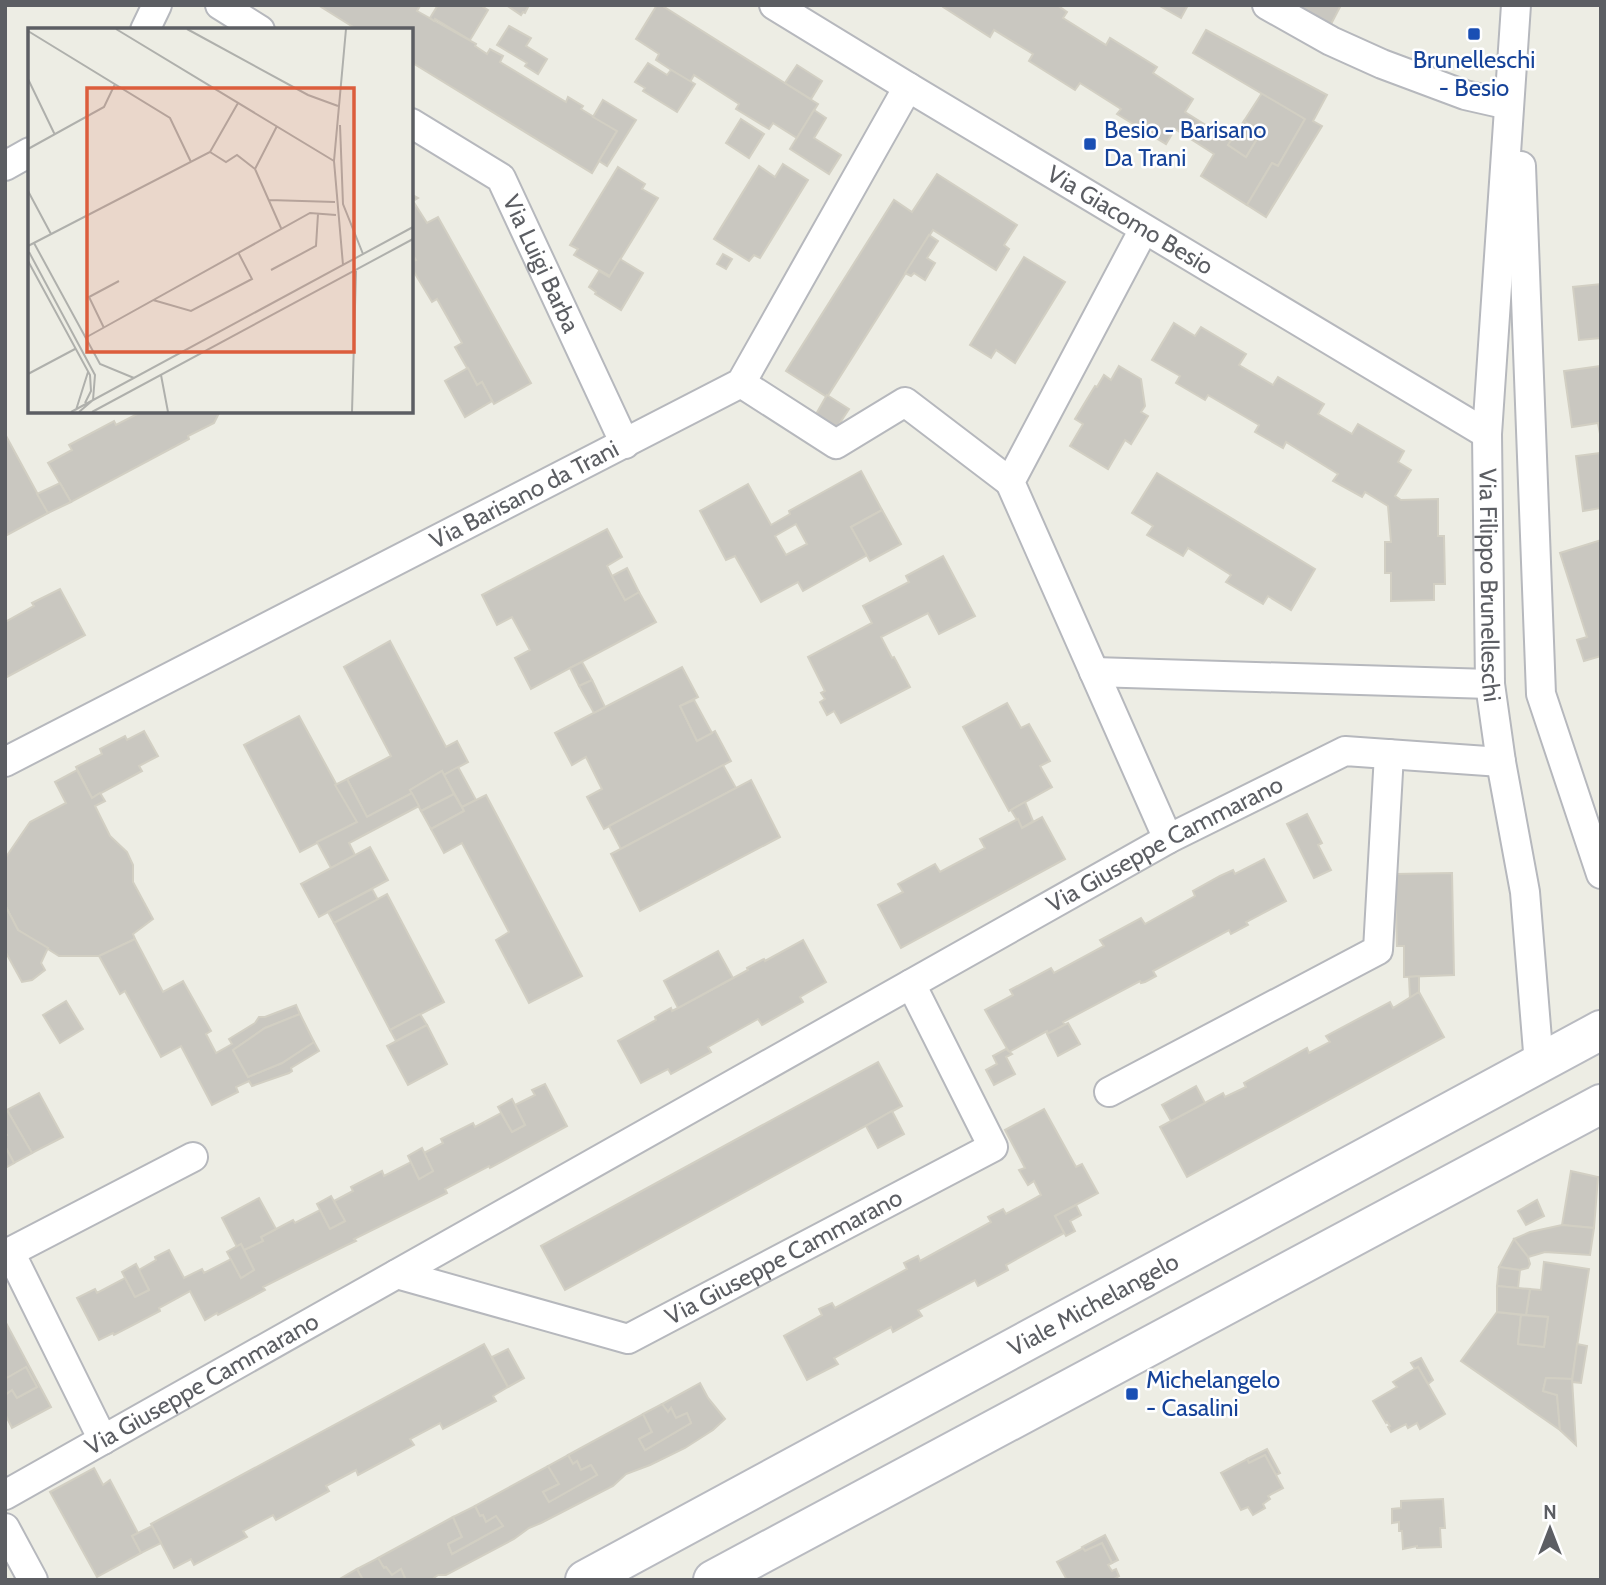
<svg xmlns="http://www.w3.org/2000/svg" width="1606" height="1585" viewBox="0 0 1606 1585" font-family="Cabin,sans-serif">
	<rect width="100%" height="100%" fill="#edede4"/>
	<!-- building -->
	<g fill="#c9c7c0" stroke="#d2cfc3" stroke-width="2" fill-rule="evenodd">
		<polygon points="318,5 418,5 420,6 417,11 476,44 475,46 487,54 490,49 503,56 500,62 566,102 568,97 583,106 581,109 617,131 592,173 411,62 411,30 358,30"/>
		<polygon points="438,5 480,5 488,10 470,40 435,19 434,21 430,18"/>
		<polygon points="506,5 529,5 525,13 523,12 521,15"/>
		<polygon points="657,5 661,5 818,104 797,138 773,123 769,129 736,109 739,104 694,75 690,82 656,60 659,54 636,39"/>
		<polygon points="944,5 1057,5 1067,12 1063,18 1106,45 1110,38 1157,67 1153,73 1193,99 1185,112 1231,141 1228,145 1246,157 1261,132 1244,121 1262,93 1305,119 1278,166 1272,163 1247,205 1201,176 1214,154 1175,129 1166,144 1117,114 1121,109 1080,83 1075,90 1029,61 1033,54 994,30 990,37 943,7"/>
		<polygon points="1158,5 1188,5 1181,18"/>
		<polygon points="1302,5 1341,5 1328,30 1297,13"/>
		<polygon points="509,26 531,38 526,46 547,59 538,74 525,66 527,63 497,45"/>
		<polygon points="1206,30 1327,95 1313,121 1322,126 1266,217 1247,205 1272,163 1278,166 1305,119 1193,53"/>
		<polygon points="648,63 667,75 671,70 695,84 677,112 643,91 645,88 635,82"/>
		<polygon points="797,65 822,81 811,99 785,83"/>
		<polygon points="603,100 636,120 607,166 599,161 617,131 593,117"/>
		<polygon points="814,110 826,118 814,138 841,155 829,174 790,149"/>
		<polygon points="741,119 764,134 749,158 726,143"/>
		<polygon points="1244,121 1261,132 1246,157 1228,145"/>
		<polygon points="783,164 808,180 760,258 754,255 749,261 714,239 759,166 775,177"/>
		<polygon points="618,167 645,184 642,189 658,198 610,276 574,255 578,249 570,245"/>
		<polygon points="937,174 1017,225 1004,245 1009,249 996,270 933,230 827,397 786,371 894,200 912,212"/>
		<polygon points="411,194 418,198 413,201 427,223 438,217 531,383 494,404 482,382 477,385 455,347 462,343 437,299 432,302 411,267 411,262 416,260 411,252"/>
		<polygon points="929,235 938,241 927,258 935,263 925,280 914,273 911,276 905,273"/>
		<polygon points="723,254 732,259 726,269 717,264"/>
		<polygon points="1024,257 1065,282 1015,363 996,350 991,358 970,345"/>
		<polygon points="620,259 643,273 621,310 595,294 596,292 589,287 599,271 609,277"/>
		<polygon points="1601,284 1601,338 1579,340 1573,287"/>
		<polygon points="1174,323 1195,336 1201,327 1246,354 1239,365 1273,385 1278,377 1324,404 1318,414 1352,434 1358,424 1404,451 1398,462 1411,470 1395,496 1401,500 1438,499 1438,536 1444,536 1445,584 1434,584 1434,600 1391,601 1391,573 1385,573 1385,542 1391,542 1388,506 1365,492 1362,497 1333,481 1338,474 1286,442 1283,448 1255,432 1259,425 1208,395 1205,400 1176,383 1180,376 1152,360"/>
		<polygon points="1119,366 1141,379 1145,406 1141,412 1148,416 1131,444 1125,440 1108,469 1070,446 1083,424 1075,419 1095,386 1097,387 1104,375 1111,380"/>
		<polygon points="1601,366 1601,439 1598,423 1572,427 1564,371"/>
		<polygon points="468,368 477,385 482,382 492,401 465,417 445,381"/>
		<polygon points="827,395 849,409 836,429 815,416"/>
		<polygon points="143,411 220,411 214,423 188,436 189,439 71,502 48,463 72,450 69,445 114,421 116,425"/>
		<polygon points="5,434 48,513 5,536"/>
		<polygon points="1601,453 1601,508 1583,511 1576,456"/>
		<path d="M861,471L882,510L851,527L867,555L803,591L798,582L761,602L735,556L726,560L700,511L748,484L771,525L790,514L789,511ZM796,524L807,544L786,555L775,536Z"/>
		<polygon points="1157,473 1315,569 1291,610 1268,596 1263,604 1226,582 1231,575 1188,548 1183,556 1147,535 1153,526 1132,513"/>
		<polygon points="60,483 71,502 48,513 37,494"/>
		<polygon points="882,510 901,544 870,561 851,527"/>
		<polygon points="607,529 622,557 607,566 612,576 625,600 639,592 656,622 531,689 515,658 530,650 512,617 497,625 482,595"/>
		<polygon points="1601,540 1601,656 1584,661 1577,640 1587,637 1560,553"/>
		<polygon points="943,556 975,616 939,634 928,613 881,637 892,658 894,657 910,687 841,723 834,711 827,715 820,702 825,699 821,693 825,691 808,657 872,623 863,606 909,582 906,576"/>
		<polygon points="627,568 639,592 625,600 612,576"/>
		<polygon points="60,589 85,635 5,678 5,622 34,606 32,603"/>
		<polygon points="390,641 446,747 457,741 468,762 444,775 442,771 410,790 412,793 367,817 347,779 391,756 344,667"/>
		<polygon points="582,662 592,680 579,686 570,668"/>
		<polygon points="682,667 698,697 680,706 697,741 715,731 731,761 604,829 587,797 602,789 586,757 572,765 555,733"/>
		<polygon points="592,680 605,707 594,713 579,686"/>
		<polygon points="694,700 712,733 697,741 680,706"/>
		<polygon points="1007,703 1021,728 1029,724 1050,761 1040,766 1052,787 1009,811 963,727"/>
		<polygon points="299,716 357,822 300,852 244,745"/>
		<polygon points="144,731 158,756 139,766 142,771 92,798 76,767 102,754 100,749 125,736 127,740"/>
		<polygon points="723,765 736,788 621,849 609,826"/>
		<polygon points="458,767 476,800 462,807 444,775"/>
		<polygon points="77,770 92,798 100,793 105,801 95,806 110,836 127,852 133,865 133,882 153,919 133,934 135,939 99,956 59,956 18,930 5,905 6,857 30,822 66,803 55,782"/>
		<polygon points="442,771 454,794 421,811 410,790"/>
		<polygon points="347,779 367,817 412,793 419,806 349,843 355,855 331,868 317,842 357,822 335,785"/>
		<polygon points="751,780 780,837 640,911 611,854"/>
		<polygon points="454,794 464,811 431,829 421,811"/>
		<polygon points="486,795 582,976 529,1003 496,940 509,932 462,843 444,853 431,829 464,811 462,807"/>
		<polygon points="1025,802 1033,821 1022,828 1011,810"/>
		<polygon points="1307,814 1322,843 1318,845 1331,870 1314,878 1287,824"/>
		<polygon points="1042,817 1065,859 901,948 878,905 903,892 898,884 935,864 940,872 985,848 980,839 1018,819 1022,828"/>
		<polygon points="370,847 388,880 319,917 301,884"/>
		<polygon points="1264,859 1286,901 1246,922 1248,925 1231,934 1229,930 1153,971 1156,976 1145,982 1141,983 1140,981 1063,1022 1065,1025 1048,1034 1047,1031 1009,1052 985,1010 1013,995 1010,990 1051,968 1054,973 1104,946 1100,940 1141,918 1145,924 1195,896 1193,891 1220,876 1233,870 1235,874"/>
		<polygon points="1452,873 1454,975 1404,977 1404,946 1397,946 1395,874"/>
		<polygon points="372,889 378,900 334,923 328,912"/>
		<polygon points="387,894 444,1002 390,1030 334,923"/>
		<polygon points="5,905 18,930 48,948 41,963 45,970 32,980 22,982 5,951"/>
		<polygon points="135,939 163,992 183,981 211,1031 206,1034 216,1053 232,1044 229,1039 255,1023 259,1017 265,1017 296,1005 300,1014 265,1028 233,1050 248,1077 282,1063 314,1042 319,1051 291,1068 292,1071 289,1073 252,1086 249,1081 236,1087 238,1092 212,1105 181,1046 161,1057 125,991 120,994 99,956"/>
		<polygon points="803,940 826,982 800,997 803,1002 762,1025 758,1019 708,1047 711,1052 671,1074 668,1069 641,1083 618,1041 656,1020 655,1017 671,1008 672,1011 678,1008 748,970 747,968 764,959 765,961"/>
		<polygon points="718,951 733,978 678,1008 664,981"/>
		<polygon points="1419,976 1419,992 1410,999 1409,977"/>
		<polygon points="1419,992 1444,1037 1187,1177 1160,1127 1223,1093 1225,1097 1246,1087 1244,1083 1307,1048 1309,1053 1330,1042 1326,1036 1390,1002 1393,1008"/>
		<polygon points="66,1001 83,1029 60,1043 43,1015"/>
		<polygon points="300,1014 314,1042 282,1063 248,1077 233,1050 265,1028"/>
		<polygon points="420,1014 427,1025 396,1041 390,1030"/>
		<polygon points="1068,1023 1080,1044 1058,1056 1047,1034"/>
		<polygon points="427,1025 447,1064 408,1085 387,1046"/>
		<polygon points="1006,1049 1012,1054 1006,1057 1015,1074 994,1085 986,1070 997,1064 993,1056"/>
		<polygon points="878,1062 902,1106 565,1290 541,1246"/>
		<polygon points="545,1084 567,1126 490,1168 489,1166 445,1189 447,1193 354,1239 356,1241 347,1245 263,1287 265,1290 218,1315 217,1313 205,1320 190,1291 159,1308 160,1311 114,1335 113,1333 99,1340 77,1298 95,1289 97,1293 125,1278 135,1297 149,1290 139,1270 156,1260 155,1257 169,1250 184,1278 202,1269 204,1273 231,1259 241,1278 254,1270 244,1250 263,1241 261,1237 293,1220 295,1223 320,1210 330,1229 345,1221 334,1201 353,1191 351,1187 382,1171 384,1176 411,1162 419,1179 433,1171 424,1153 443,1143 441,1139 473,1123 475,1127 501,1113 512,1132 525,1125 515,1105 535,1095 532,1090"/>
		<polygon points="1196,1086 1205,1103 1171,1121 1162,1105"/>
		<polygon points="39,1093 63,1137 32,1153 7,1110"/>
		<polygon points="512,1099 525,1125 512,1132 498,1107"/>
		<polygon points="1044,1109 1076,1167 1082,1164 1098,1193 1055,1216 1064,1233 1006,1265 1008,1270 978,1286 975,1280 918,1310 922,1316 893,1332 891,1327 834,1358 838,1364 807,1380 784,1336 822,1315 819,1309 832,1303 835,1308 907,1269 904,1263 918,1256 920,1261 991,1222 988,1217 1003,1209 1006,1214 1041,1195 1034,1181 1028,1185 1019,1170 1025,1168 1005,1130"/>
		<polygon points="7,1110 32,1153 14,1163 5,1146 5,1136 7,1135 5,1133 5,1111"/>
		<polygon points="892,1111 904,1134 878,1148 866,1126"/>
		<polygon points="5,1146 14,1163 5,1168"/>
		<polygon points="422,1148 433,1171 419,1179 408,1156"/>
		<polygon points="1571,1171 1598,1177 1594,1228 1562,1225"/>
		<polygon points="331,1196 345,1221 330,1229 317,1204"/>
		<polygon points="259,1198 276,1229 261,1237 263,1241 244,1250 241,1244 237,1247 222,1218"/>
		<polygon points="1537,1200 1544,1216 1526,1225 1518,1211"/>
		<polygon points="1076,1205 1081,1215 1070,1221 1075,1231 1066,1236 1055,1216"/>
		<polygon points="1562,1225 1594,1228 1590,1255 1545,1252 1528,1257 1514,1239 1530,1232"/>
		<polygon points="1514,1239 1528,1257 1530,1264 1528,1268 1520,1270 1499,1267"/>
		<polygon points="241,1244 254,1270 241,1278 227,1252"/>
		<polygon points="1544,1262 1589,1269 1572,1379 1546,1378 1543,1391 1557,1395 1560,1430 1461,1361 1497,1312 1521,1315 1518,1344 1544,1347 1548,1317 1526,1315 1530,1289 1541,1290"/>
		<polygon points="136,1264 149,1290 135,1297 122,1272"/>
		<polygon points="1499,1267 1520,1270 1518,1288 1497,1286"/>
		<polygon points="1497,1286 1530,1289 1526,1315 1497,1312"/>
		<polygon points="1521,1315 1548,1317 1544,1347 1518,1344"/>
		<polygon points="5,1321 51,1407 12,1428 5,1414 5,1395 12,1390 17,1398 37,1387 26,1367 5,1379"/>
		<polygon points="484,1344 508,1387 493,1396 496,1401 443,1429 440,1423 410,1439 414,1445 358,1475 356,1470 326,1486 329,1491 276,1520 273,1515 243,1531 247,1537 194,1565 191,1559 174,1568 151,1524"/>
		<polygon points="1577,1344 1587,1346 1581,1383 1572,1382"/>
		<polygon points="508,1349 524,1378 508,1387 492,1357"/>
		<polygon points="1421,1358 1433,1380 1428,1384 1418,1367 1415,1369 1411,1363"/>
		<polygon points="26,1367 37,1387 17,1398 12,1390 5,1395 5,1379"/>
		<polygon points="1418,1367 1445,1414 1420,1429 1417,1423 1408,1428 1406,1424 1391,1432 1388,1427 1390,1426 1387,1422 1386,1423 1373,1401 1397,1387 1393,1382"/>
		<polygon points="1546,1378 1572,1379 1576,1445 1560,1430 1557,1395 1543,1391"/>
		<polygon points="700,1383 708,1398 725,1419 713,1430 685,1448 650,1465 626,1474 613,1486 541,1523 529,1528 514,1539 446,1575 438,1575 431,1580 401,1580 405,1578 401,1569 392,1575 386,1567 384,1568 378,1558 453,1517 462,1537 448,1544 452,1554 503,1526 496,1516 486,1522 483,1515 480,1516 475,1506 548,1466 559,1484 543,1492 549,1502 597,1475 591,1465 581,1470 577,1461 573,1464 568,1455 643,1414 652,1432 639,1439 645,1450 691,1423 687,1413 676,1418 671,1408 668,1412 662,1404"/>
		<polygon points="662,1404 668,1412 671,1408 676,1418 687,1413 691,1423 645,1450 639,1439 652,1432 643,1414"/>
		<polygon points="1267,1449 1280,1473 1276,1475 1265,1455 1249,1463 1247,1459"/>
		<polygon points="568,1455 573,1464 577,1461 581,1470 591,1465 597,1475 549,1502 543,1492 559,1484 548,1466"/>
		<polygon points="1265,1455 1283,1488 1268,1496 1270,1499 1263,1504 1265,1508 1253,1515 1248,1507 1241,1510 1221,1473 1247,1459 1249,1463"/>
		<polygon points="94,1468 103,1485 110,1480 138,1533 132,1536 141,1553 97,1577 50,1492"/>
		<polygon points="1443,1499 1445,1528 1440,1528 1441,1547 1417,1548 1417,1546 1403,1549 1402,1531 1399,1531 1399,1522 1392,1523 1392,1509 1401,1508 1401,1501"/>
		<polygon points="475,1506 480,1516 483,1515 486,1522 496,1516 503,1526 452,1554 448,1544 462,1537 453,1517"/>
		<polygon points="152,1526 161,1543 141,1553 132,1536"/>
		<polygon points="1105,1535 1118,1560 1112,1563 1102,1543 1085,1551 1082,1547"/>
		<polygon points="1102,1543 1112,1563 1108,1565 1112,1571 1116,1569 1119,1576 1112,1580 1067,1580 1057,1562 1083,1548 1085,1551"/>
		<polygon points="378,1558 384,1568 386,1567 392,1575 401,1569 405,1578 401,1580 363,1580 357,1569"/>
		<polygon points="357,1569 363,1580 338,1580"/>
	</g>
	<g fill="none" stroke-linecap="round" stroke-linejoin="round">
		<!-- street casing -->
		<g stroke="#b6b8bd" stroke-width="32">
			<g id="street">
				<polyline points="220,5 260,30"/>
				<path id="s1" d="M774,5L908,87L1487,434"/>
				<polyline points="1267,5 1331,41 1382,64 1465,95 1509,105"/>
				<path id="s2" d="M1516,5L1487,434L1490,684L1501,762L1525,892L1539,1064"/>
				<polyline points="145,30 157,5"/>
				<path id="s3" d="M411,123L501,178L625,444"/>
				<polyline points="5,166 30,152"/>
				<polyline points="1521,166 1541,694 1601,874"/>
				<polyline points="1144,229 1010,482 1168,839"/>
				<polyline points="741,383 836,444 905,402 1010,482"/>
				<polyline points="1094,672 1490,684"/>
				<path id="s4" d="M5,762L741,383L908,87"/>
				<polyline points="1109,1092 1378,950 1389,754"/>
				<path id="s5" d="M397,1274L628,1339L993,1147L911,984"/>
				<polyline points="103,1440 10,1252 193,1157"/>
				<path id="s6" d="M5,1495L1168,839L1345,751L1501,762"/>
				<polyline points="5,1528 33,1580"/>
			</g>
		</g>
		<!-- secondary casing -->
		<g stroke="#b9bbc1" stroke-width="42">
			<g id="secondary">
				<path id="s7" d="M585,1580L1601,1030"/>
				<polyline points="713,1580 1601,1104"/>
			</g>
		</g>
		<!-- street -->
		<use href="#street" stroke="#fff" stroke-width="28"/>
		<!-- secondary -->
		<use href="#secondary" stroke="#fff" stroke-width="38"/>
	</g>
	<!-- markers -->
	<g fill="#1a4fb4" stroke="#fff" stroke-width="2.5">
		<rect x="1467" y="27" width="14" height="14" rx="3.5"/>
		<rect x="1083" y="137" width="14" height="14" rx="3.5"/>
		<rect x="1125" y="1387" width="14" height="14" rx="3.5"/>
	</g>
	<g text-anchor="middle" stroke-width="5" stroke-linejoin="round" paint-order="stroke">
		<!-- transit labels -->
		<g font-size="24" fill="#164399" stroke="#fff" text-anchor="start">
			<text x="1474" y="68" text-anchor="middle">Brunelleschi<tspan x="1474" dy="28">- Besio</tspan></text>
			<text x="1104" y="138">Besio - Barisano<tspan x="1104" dy="28">Da Trani</tspan></text>
			<text x="1146" y="1388">Michelangelo<tspan x="1146" dy="28">- Casalini</tspan></text>
		</g>
		<!-- street labels -->
		<g font-size="24" fill="#5c5e63" stroke="#fff">
			<text dy="8" stroke="none"><textPath href="#s1" startOffset="416">Via Giacomo Besio</textPath></text>
			<text dy="8" stroke="none"><textPath href="#s3" startOffset="200">Via Luigi Barba</textPath></text>
			<text dy="8" stroke="none"><textPath href="#s4" startOffset="584">Via Barisano da Trani</textPath></text>
			<text dy="8" stroke="none"><textPath href="#s2" startOffset="581">Via Filippo Brunelleschi</textPath></text>
			<text dy="8" stroke="none"><textPath href="#s6" startOffset="1330">Via Giuseppe Cammarano</textPath></text>
			<text dy="8" stroke="none"><textPath href="#s5" startOffset="416">Via Giuseppe Cammarano</textPath></text>
			<text dy="8" stroke="none"><textPath href="#s7" startOffset="578">Viale Michelangelo</textPath></text>
			<text dy="8" stroke="none"><textPath href="#s6" startOffset="226">Via Giuseppe Cammarano</textPath></text>
		</g>
	</g>
	<!-- overview -->
	<g transform="translate(28 28)">
		<rect width="385" height="385" fill="#edede4"/>
		<path fill="none" stroke="#afb0ac" stroke-width="2" d="M88,1L306,133M159,1L280,67L310,78M0,3L142,90L163,134M0,51L27,107M312,97L315,176L335,226M249,98L227,141L253,200M0,121L76,79L87,56M182,124L198,134L209,127L227,141M0,163L23,206M241,172L307,174M6,215L72,336L106,350M0,218L182,124L210,75M1,224L67,347L65,372L51,384M0,233L62,347L63,363L57,375M315,237L306,133L318,1M243,242L288,218L290,186M125,272L163,283L224,251L210,224M76,300L61,269L91,253M57,310L282,185L308,187M0,346L47,321M133,347L140,384M48,382L60,344M43,384L385,199M64,384L385,211M324,384L328,243"/>
		<path fill="#dc5d3c" fill-opacity="0.15" stroke="#dc5d3c" stroke-width="3.5" d="M59,60H326V324H59Z"/>
		<rect width="385" height="385" fill="none" stroke="#5c5e63" stroke-width="3.5"/>
	</g>
	<!-- border -->
	<rect width="1606" height="1585" fill="none" stroke="#5c5e63" stroke-width="14"/>
	<!-- north arrow -->
	<g transform="translate(1550 1529)" stroke="#ffffff" stroke-width="5" paint-order="stroke">
	<path d="M0-5L12 26L0 18L-12 26Z" fill="#5c5e63"/>
	<text y="-10" font-size="19" font-weight="bold" text-anchor="middle" fill="#5c5e63">N</text>
	</g>
</svg>
